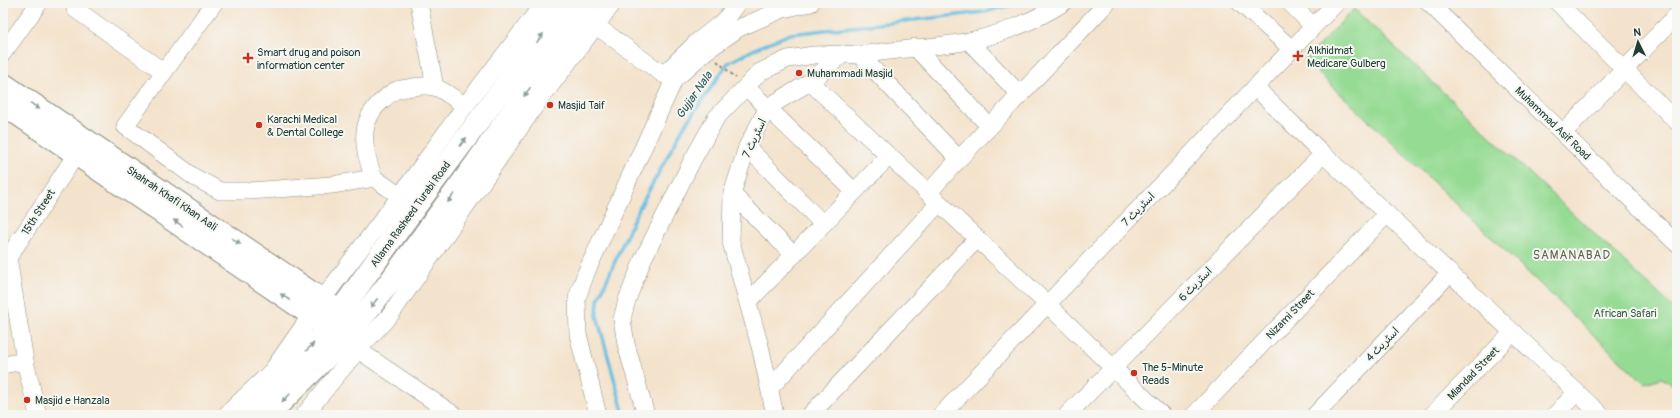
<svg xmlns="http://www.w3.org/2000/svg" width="1680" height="418" viewBox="0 0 1680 418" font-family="Pangolin,'Playpen Sans Arabic',sans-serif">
	<rect width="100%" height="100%" fill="#f6f6f2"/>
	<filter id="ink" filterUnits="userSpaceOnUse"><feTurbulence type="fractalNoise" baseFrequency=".025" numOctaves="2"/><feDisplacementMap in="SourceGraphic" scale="8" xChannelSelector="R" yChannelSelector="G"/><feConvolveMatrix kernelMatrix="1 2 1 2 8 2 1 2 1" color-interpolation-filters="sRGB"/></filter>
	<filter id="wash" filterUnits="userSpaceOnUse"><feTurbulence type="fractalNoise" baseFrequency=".012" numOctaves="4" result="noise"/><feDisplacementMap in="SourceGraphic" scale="16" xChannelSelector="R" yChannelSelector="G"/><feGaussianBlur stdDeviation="0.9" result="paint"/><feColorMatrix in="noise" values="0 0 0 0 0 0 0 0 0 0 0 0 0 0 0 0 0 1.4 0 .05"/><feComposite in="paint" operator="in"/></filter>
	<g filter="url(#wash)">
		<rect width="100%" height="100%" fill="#f4e3cc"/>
		<!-- green -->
		<polygon fill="#95db93" stroke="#5a8c64" points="1354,9 1677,311 1677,388 1662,378 1644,383 1305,60"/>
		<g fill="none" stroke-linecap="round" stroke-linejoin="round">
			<!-- stream -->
			<polyline stroke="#63bee1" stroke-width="3.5" points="624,415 597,316 598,300 635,216 683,128 728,63 761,46 790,34 985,12 1018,3"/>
		</g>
	</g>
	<g filter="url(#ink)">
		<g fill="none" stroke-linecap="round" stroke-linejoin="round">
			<!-- minor casing -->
			<g stroke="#8a9080" stroke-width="18">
				<g id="minor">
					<polyline points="214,3 125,126 194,177 220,191 249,191 332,185 374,178 400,196"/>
					<polyline points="419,3 435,87"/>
					<polyline points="1240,3 1292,49"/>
					<polyline points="1290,3 1313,26"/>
					<polyline points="1429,3 1677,244"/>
					<polyline points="1558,3 1677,122"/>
					<polyline points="75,9 164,72"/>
					<polyline points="588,20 664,75 674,80"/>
					<polyline points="969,41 1020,95"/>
					<polyline points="915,47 990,127"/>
					<polyline points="3,53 39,3"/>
					<polyline points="860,55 959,159"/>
					<polyline points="665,73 697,42 725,20 737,3"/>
					<polyline points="810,82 1047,304 1162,415"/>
					<polyline points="746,87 854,191"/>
					<polyline points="1255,87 1323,154 1601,415"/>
					<polyline points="1563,133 1677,15"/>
					<polyline points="747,147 822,223"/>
					<path d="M374,178C363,150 357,121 383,100C393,91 394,90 407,88C416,86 425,85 434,87C443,89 457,101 465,106"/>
					<polyline points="928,193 959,159 1107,3"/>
					<polyline points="732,194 794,255"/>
					<polyline points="322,300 400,196 465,106 544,3"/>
					<polyline points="748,302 889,156"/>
					<polyline points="348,343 454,415"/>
					<polyline points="3,365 25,361"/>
					<polyline points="770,388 939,203"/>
					<polyline points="38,415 25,361 8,258 77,153"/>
					<polyline points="226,415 272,371 311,315"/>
					<polyline points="304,415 357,351 391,314 535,106 613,3"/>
					<polyline points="598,415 578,334 577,298 586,273 674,80 706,51 739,28 783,9 811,3"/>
					<polyline points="646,415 626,344 622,319 627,300 643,259 692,161 716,118 760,72 788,59 814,55 843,54"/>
					<path d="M775,415L761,350L731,242L732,194L747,147L768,107L810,82L843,54L860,55C896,49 934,48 969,41C1003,34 1034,21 1063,3"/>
					<polyline points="810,415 977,239"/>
					<polyline points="941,415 1336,3"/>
					<polyline points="1067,415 1323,154"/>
					<polyline points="1194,415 1387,214"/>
					<polyline points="1315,415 1450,273"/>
					<polyline points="1432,415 1513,332"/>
					<polyline points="1555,415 1577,392"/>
				</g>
			</g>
			<!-- major casing -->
			<g stroke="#8a9080" stroke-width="24">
				<g id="major">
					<polyline points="3,84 340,312"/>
					<polyline points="3,104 329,327"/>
					<polyline points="243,415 329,327 409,215 566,3"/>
					<polyline points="268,415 344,340 389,283 475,165 589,3"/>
				</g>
			</g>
			<!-- path -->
			<polyline stroke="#8a9080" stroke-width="2" stroke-dasharray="3 3" stroke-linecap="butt" points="717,61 736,78"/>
			<!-- minor -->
			<use href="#minor" stroke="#fff" stroke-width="17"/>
			<!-- major -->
			<use href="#major" stroke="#fff" stroke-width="22"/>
		</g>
		<!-- one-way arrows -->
		<defs><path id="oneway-solid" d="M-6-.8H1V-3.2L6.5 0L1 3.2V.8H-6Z"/></defs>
		<g fill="#8f9e9a">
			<use href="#oneway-solid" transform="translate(540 38) rotate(-54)"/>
			<use href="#oneway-solid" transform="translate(527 92) rotate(125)"/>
			<use href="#oneway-solid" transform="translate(35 106) rotate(34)"/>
			<use href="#oneway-solid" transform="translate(463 142) rotate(-53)"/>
			<use href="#oneway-solid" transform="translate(451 198) rotate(126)"/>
			<use href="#oneway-solid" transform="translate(178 223) rotate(-145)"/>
			<use href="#oneway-solid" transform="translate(236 241) rotate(34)"/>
			<use href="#oneway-solid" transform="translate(285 297) rotate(-145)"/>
			<use href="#oneway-solid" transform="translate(374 303) rotate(128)"/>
			<use href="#oneway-solid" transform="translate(310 347) rotate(-46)"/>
			<use href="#oneway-solid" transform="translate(286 398) rotate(135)"/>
		</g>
	</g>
	<!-- markers -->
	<g fill="#c8321e" stroke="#f6f6f2" stroke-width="1.5">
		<path d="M1296 50h4v4h4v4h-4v4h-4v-4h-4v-4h4z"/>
		<path d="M246 52h4v4h4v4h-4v4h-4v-4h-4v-4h4z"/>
		<circle cx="799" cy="73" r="4"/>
		<circle cx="550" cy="105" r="4"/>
		<circle cx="259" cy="125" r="4"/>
		<circle cx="1134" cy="373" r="4"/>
		<circle cx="27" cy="400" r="4"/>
	</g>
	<g text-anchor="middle" stroke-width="4" stroke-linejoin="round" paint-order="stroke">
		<!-- poi labels -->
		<g font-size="11" fill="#1f3d34" stroke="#f6f6f2" text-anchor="start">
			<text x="1307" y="54">Alkhidmat<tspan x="1307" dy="13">Medicare Gulberg</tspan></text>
			<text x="257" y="56">Smart drug and poison<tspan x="257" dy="13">information center</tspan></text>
			<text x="807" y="77">Muhammadi Masjid</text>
			<text x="558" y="109">Masjid Taif</text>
			<text x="267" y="123">Karachi Medical<tspan x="267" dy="13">&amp; Dental College</tspan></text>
			<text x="1142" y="371">The 5-Minute<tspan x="1142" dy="13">Reads</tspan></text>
			<text x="35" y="404">Masjid e Hanzala</text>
		</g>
		<!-- street labels -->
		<g font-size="11" fill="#1f3d34" stroke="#f6f6f2">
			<text transform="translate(1553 123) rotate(44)" y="4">Muhammad Asif Road</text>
			<text transform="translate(754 138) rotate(-65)" y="4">اسٹریٹ 7</text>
			<text transform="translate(172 198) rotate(34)" y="4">Shahrah Khafi Khan Aali</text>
			<text transform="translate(1138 209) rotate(-46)" y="4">اسٹریٹ 7</text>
			<text transform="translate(38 212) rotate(-57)" y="4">15th Street</text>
			<text transform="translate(410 214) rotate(-54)" y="4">Allama Rasheed Turabi Road</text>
			<text transform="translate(1195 284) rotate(-46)" y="4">اسٹریٹ 6</text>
			<text transform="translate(1290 314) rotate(-46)" y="4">Nizami Street</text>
			<text transform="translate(1382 344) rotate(-46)" y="4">اسٹریٹ 4</text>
			<text transform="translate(1473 373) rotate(-46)" y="4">Miandad Street</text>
		</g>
		<!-- park labels -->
		<g font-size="11" fill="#375d47" stroke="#f6f6f2">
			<text x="1625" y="317">African Safari</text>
		</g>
		<!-- water labels -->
		<g font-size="12" font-style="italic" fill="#305d5f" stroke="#f6f6f2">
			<text transform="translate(694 95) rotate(-55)" y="4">Gujjar Nala</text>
		</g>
		<!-- neighbourhood labels -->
		<g font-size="12" letter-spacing="1" fill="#686151" stroke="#f6f6f2">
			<text x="1572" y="259">SAMANABAD</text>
		</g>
	</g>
	<!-- margin -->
	<rect width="1680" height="418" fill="none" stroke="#f6f6f2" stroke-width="16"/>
	<!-- north arrow -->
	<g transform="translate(1638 42) rotate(355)" stroke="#f6f6f2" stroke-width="3" paint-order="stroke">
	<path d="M0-3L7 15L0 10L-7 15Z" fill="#1f3d34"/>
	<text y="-6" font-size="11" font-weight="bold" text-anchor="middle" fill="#1f3d34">N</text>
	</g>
</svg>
